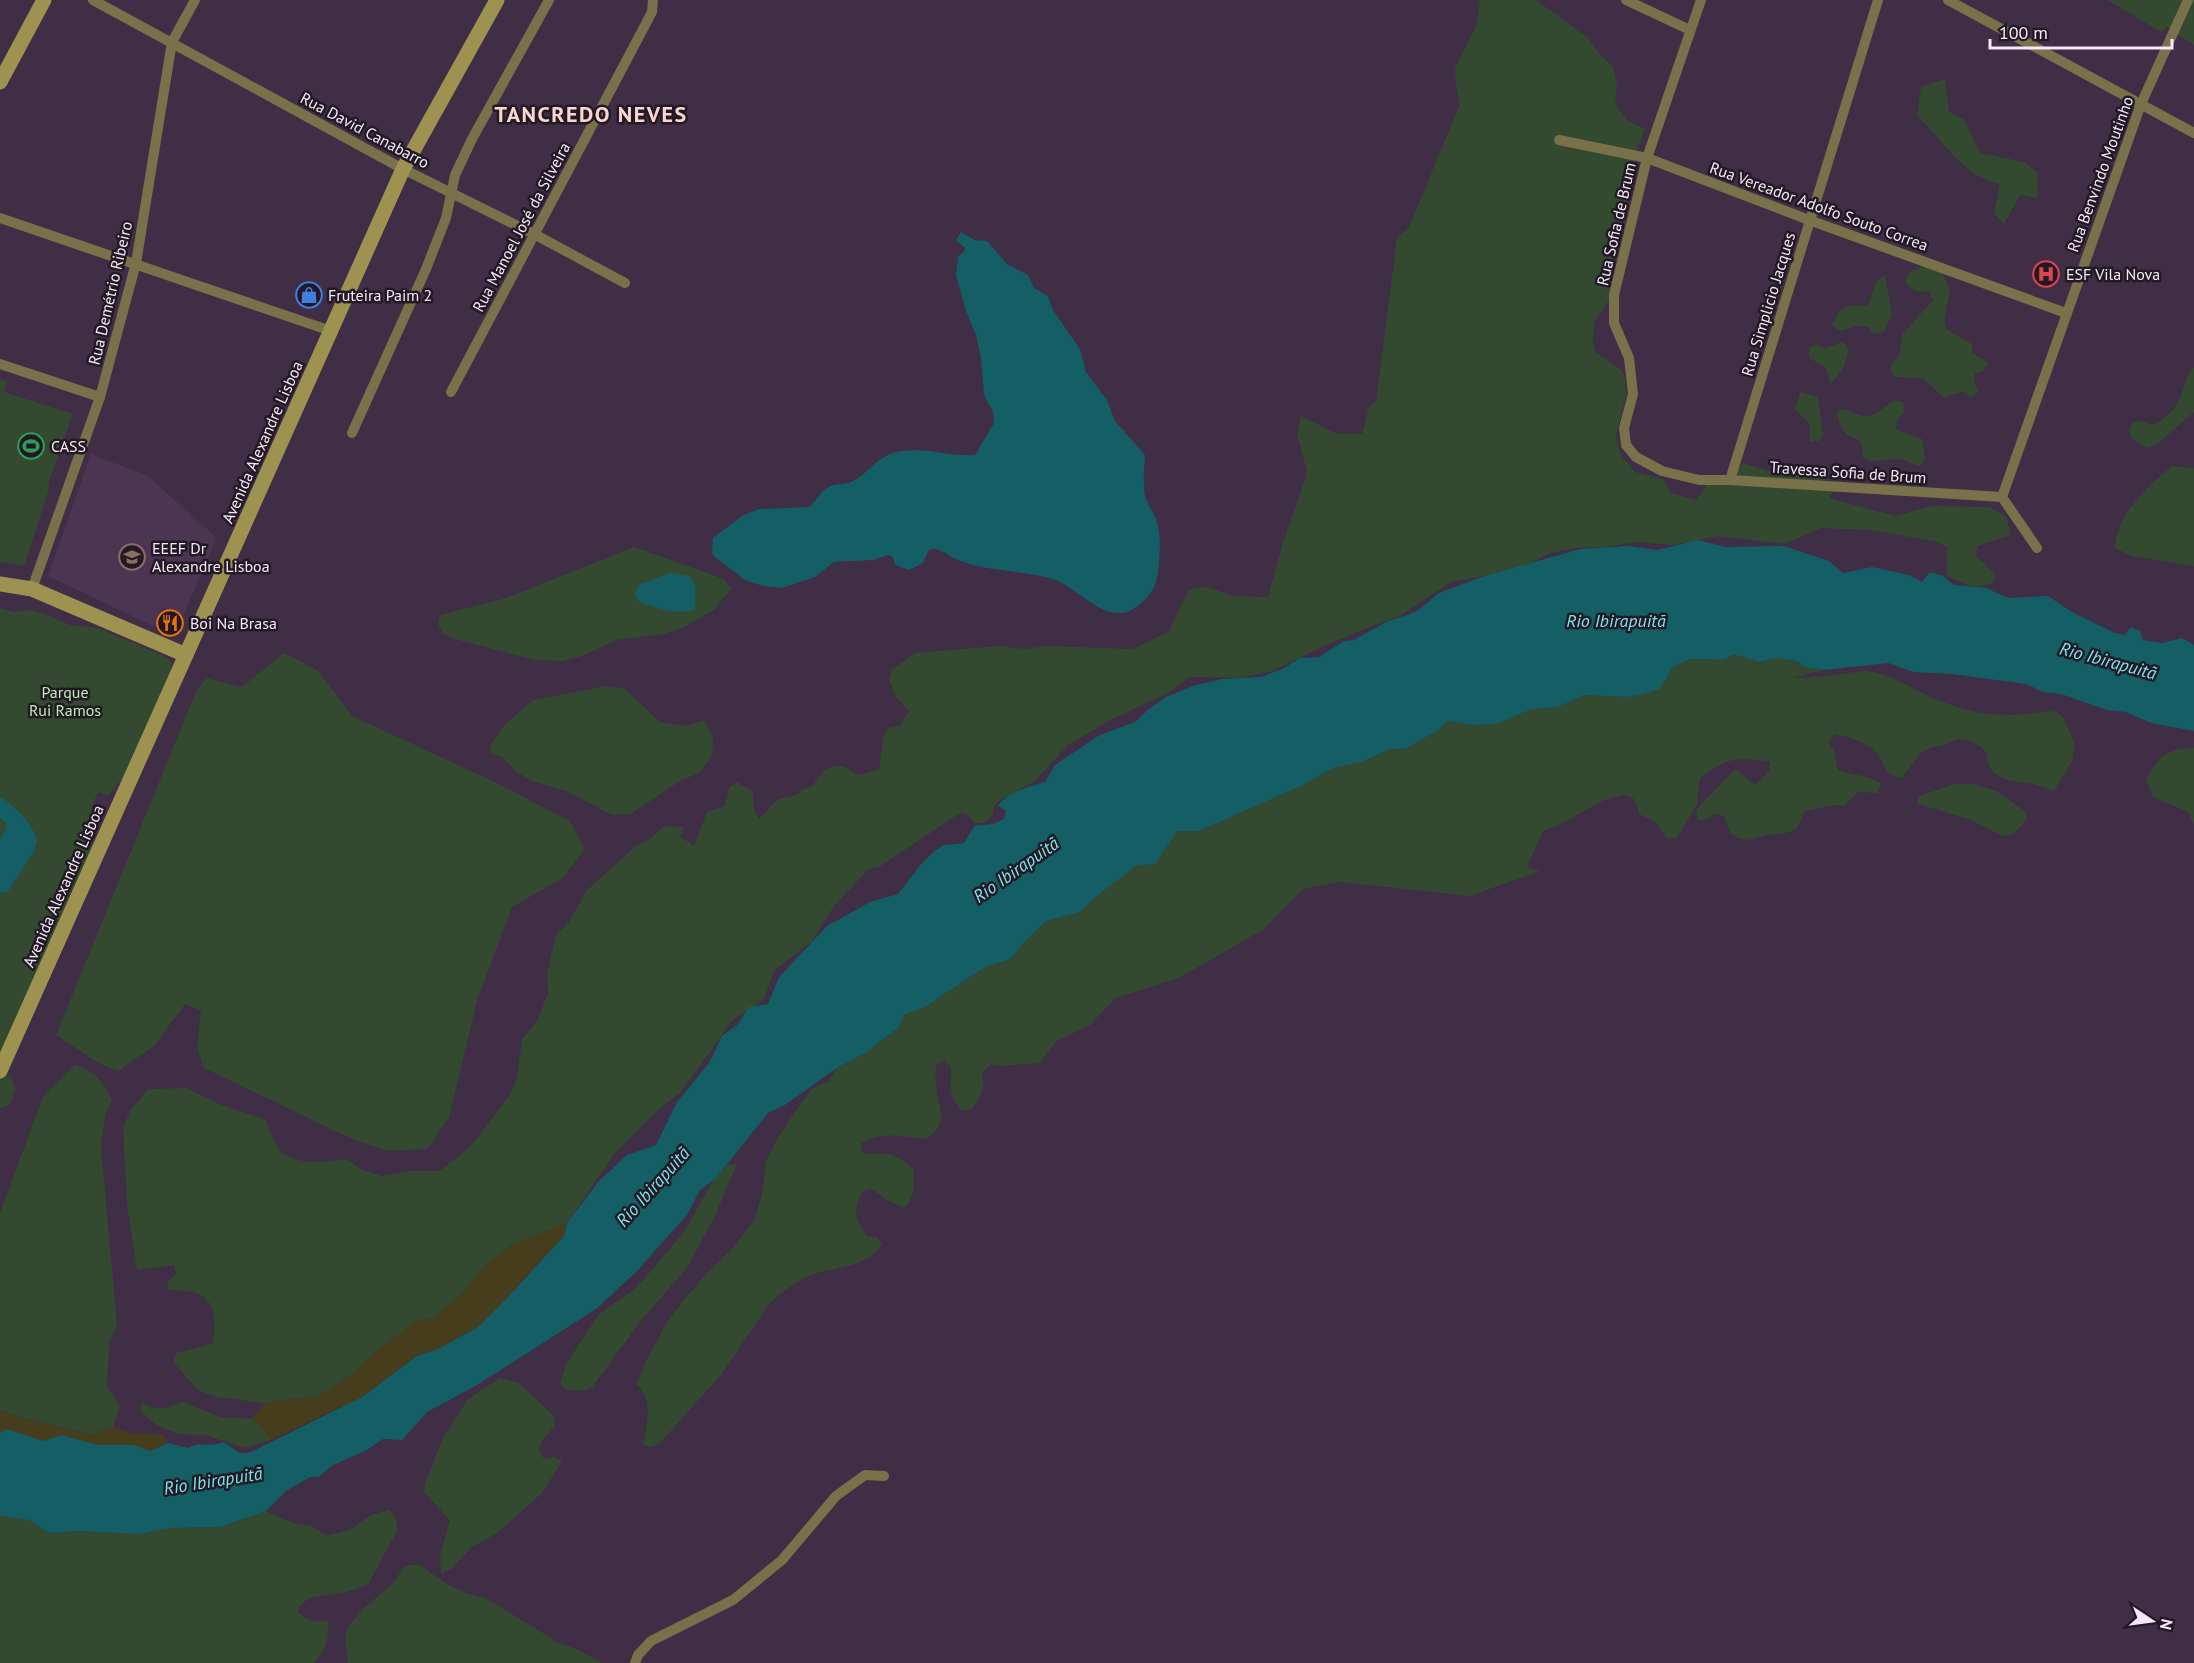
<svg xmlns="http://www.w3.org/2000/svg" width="2194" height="1663" viewBox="0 0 2194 1663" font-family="'PT Sans',sans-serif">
	<rect width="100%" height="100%" fill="#402d46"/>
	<!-- built -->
	<polygon fill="#4c3453" points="91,454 148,476 217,538 183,616 162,608 155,627 48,576"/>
	<!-- green -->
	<g fill="#334a30">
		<path d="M1480,0H1536L1588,38L1599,54L1613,66L1617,86L1615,105L1628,121L1645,129L1627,175L1631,184L1612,261L1610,298L1594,323L1593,343L1596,353L1620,369L1625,377L1626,396L1616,435L1620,454L1635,472L1663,479L1671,493L1697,500L1713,475L1731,478L1743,463C1774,473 1781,477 1812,465L1828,475L1827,485L1832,493L1829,498L1895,516L1932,506L1989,507L2006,516L2011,535L1978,546L1975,555L1996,575L1992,584L1973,587L1947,576V547L1934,541L1869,530L1821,528L1785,544L1719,536L1673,545L1635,542L1606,547L1576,548L1548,554L1521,569L1451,582L1401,615L1337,640L1272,671L1239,678L1190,677L1166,694L1112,719L1068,745L1035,781L1000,800L994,807L992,816L984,823H974L969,815L960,813L879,867L869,869L834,906L812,941L774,971L764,999L732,1021L681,1092L657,1111L615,1153L567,1223L510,1246L481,1269L464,1292L433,1318L414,1323L374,1353L353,1373L320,1396L265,1403L216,1397L198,1390L173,1362L176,1353L212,1344C216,1326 218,1302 197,1293C188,1290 176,1291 167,1290L168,1281L176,1274L174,1265L137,1270L127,1204L123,1128L130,1111L148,1089L186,1088L219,1104L266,1120C269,1128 272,1138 277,1146C292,1168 325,1161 347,1159L362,1170L382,1176L410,1171H439L469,1148L511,1094L517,1077L522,1040L538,1019L548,993L547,974L556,935L569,922L587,890L635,847L651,838L665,826L684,827L681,837L694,846L707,812L725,806L729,788L737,782L753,792L754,811L759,819L778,799L797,795L803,789L812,787C824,768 836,757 856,775L879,770L884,733L890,727L900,726L909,711L896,697L889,680L892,670L915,653L998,646L1026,649L1045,646L1133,649L1169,631L1189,589L1207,587L1234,596L1268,597L1283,542L1305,480L1307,471L1297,434L1301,416L1335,433L1362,434L1369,407L1376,401L1397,238L1409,227L1460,104L1456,86L1455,68L1476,27Z"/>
		<polygon points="2107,0 2194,0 2194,45 2167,27 2161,32"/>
		<path d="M1945,79L1949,112L1964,119L1980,153L2024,162L2038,173L2037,198L2020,195L2004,224L1994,213L2000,184C1994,182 1987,181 1982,178C1959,167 1936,134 1917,115L1921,87Z"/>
		<path d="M1926,265L1942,272L1950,291L1944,320L1946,329L1972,344V353L1988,362L1984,371L1975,373L1974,383L1979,391L1971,397L1963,391L1944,398L1923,378L1894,377L1890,368L1900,353L1902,335L1933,300L1929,291C1918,293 1912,291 1905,282L1909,273Z"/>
		<path d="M1885,275L1892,315L1884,332L1873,334L1868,326H1858L1840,331L1832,325C1843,304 1845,304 1868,306L1877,280Z"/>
		<polygon points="1843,342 1849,349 1843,369 1831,384 1825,367 1809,358 1809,348 1817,344 1825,348"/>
		<path d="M2194,367V412L2156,445L2147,448L2131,438L2129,429L2134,422L2143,421L2152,425C2163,421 2175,410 2180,398C2185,387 2185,376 2194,367Z"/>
		<polygon points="0,379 7,382 4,392 73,414 48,484 50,486 24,566 0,562"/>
		<polygon points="1800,392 1818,397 1823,436 1819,441 1810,442 1809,423 1795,409"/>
		<path d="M1894,400L1903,402L1905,412L1898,419L1896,429L1922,439L1925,459L1919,466L1901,459L1871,461L1862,457L1863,448L1859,440C1843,436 1841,427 1836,412L1845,409C1872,422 1872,416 1894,400Z"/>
		<path d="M2172,466L2194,468V566L2132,556L2115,548C2116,515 2148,486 2172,466Z"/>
		<polygon points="634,547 724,579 731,589 714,610 682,628 664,634 616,640 582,656 563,661 535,660 451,638 443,633 438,624 440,615 506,598"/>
		<polygon points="0,608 14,612 29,610 45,614 70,625 98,628 162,655 172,663 168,685 127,773 108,796 98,792 91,808 95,815 91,823 94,845 83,880 71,890 71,911 0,1067"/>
		<polygon points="284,653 317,670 352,716 499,784 570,821 585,849 563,878 512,907 477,1001 449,1118 427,1149 389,1151 352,1139 204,1068 197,1047 201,1011 185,1004 154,1046 118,1071 100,1064 56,1035 195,694 206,678 242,687"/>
		<path d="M1733,654L1759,662L1777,658L1797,661L1805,667L1824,670L1793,678C1807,678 1820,677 1834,675C1844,674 1856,671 1866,671C1894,674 1913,690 1938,700C1984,719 2008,716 2055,711L2063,717L2075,744L2072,761L2054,791C2045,788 2036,784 2027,783C2006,780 1987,779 1987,753L1980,746L1967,740L1957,739L1948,744L1929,748L1921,753L1902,778C1883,775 1887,766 1877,753C1866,741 1849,737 1834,734L1829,743L1834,751L1838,770C1853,776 1869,774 1881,784L1878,793L1858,792L1844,806L1834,805L1805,811L1796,829L1786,833L1767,835L1748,840L1739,839L1731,833L1724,816L1715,814L1707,819L1698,820L1696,810L1734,770C1744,773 1747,781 1756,785L1769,771L1770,762C1737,757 1727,757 1700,778L1697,805L1676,839L1666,838L1656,822L1639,814L1637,805L1632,797L1623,795L1604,800L1561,824L1543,831L1527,867L1540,871L1470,896L1340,882L1303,889L1264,929L1179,978L1116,998L1090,1025L1057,1041L1039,1063L1002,1066L990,1064L982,1074C986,1089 980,1097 971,1110H962C948,1099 951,1083 951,1067L944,1060L936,1066C936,1072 935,1079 936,1086C938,1109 951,1121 927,1139C904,1137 880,1130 861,1144L863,1153C890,1154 894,1151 914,1170C914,1185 915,1197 904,1208L887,1200L872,1189L863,1191C852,1212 855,1218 867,1236L877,1237L882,1245C866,1267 837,1267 814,1274C799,1278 782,1293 770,1303L720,1376L660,1443L651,1447L643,1444C647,1424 654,1398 636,1384L647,1359L665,1325L681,1303L705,1275L733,1248L750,1226L755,1218L763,1190L766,1162L778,1137L800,1105L812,1089L829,1081L837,1068L867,1052L899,1027L904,1015L925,1007L985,967L1011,959L1024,942L1046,921L1080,912L1093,899L1177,831H1199L1303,785L1333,768L1362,762L1388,750L1407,748L1437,731L1448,721L1474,725L1496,724L1532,709L1558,707L1585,695L1627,697L1660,689L1673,667L1690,659L1725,660Z"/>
		<polygon points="607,686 625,689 660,722 687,726 704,720 713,737 712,757 699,773 680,781 631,814 612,815 568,792 532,781 515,771 503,757 493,755 489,747 505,724 533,700"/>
		<path d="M2194,748V825L2188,812L2153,797L2146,779C2159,757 2167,748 2194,748Z"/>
		<polygon points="1955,784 1974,784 1996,791 2024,810 2027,819 2013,834 2003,836 1969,819 1918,804 1917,800 1919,796"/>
		<path d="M75,1065C92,1068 107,1085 112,1101L105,1115L101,1147L117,1324L109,1344L107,1387L120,1405L113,1427L91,1435L26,1419L0,1410V1213L43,1097Z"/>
		<polygon points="0,1073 11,1077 16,1089 10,1105 0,1108"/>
		<polygon points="737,1164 714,1218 687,1268 643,1318 593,1386 585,1391 567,1390 560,1384 566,1364 599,1314 631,1292 645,1278 684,1232 714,1179 727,1165"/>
		<polygon points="500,1378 519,1383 554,1416 555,1426 542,1440 539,1450 544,1459 554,1457 562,1461 542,1493 497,1533 471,1548 450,1570 441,1574 440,1556 450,1520 424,1492 425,1483 442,1440 468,1399"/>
		<path d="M182,1402L221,1417L252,1419L261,1425L271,1440L245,1448L205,1435L179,1434L157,1426L140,1410L142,1403C160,1412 165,1409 182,1402Z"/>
		<path d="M389,1510L396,1517L397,1531L368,1585L346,1592L309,1598L299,1607L298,1612C308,1622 315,1622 328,1621C330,1637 325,1652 314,1663H0V1516L29,1520L49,1533L78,1531L140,1534L170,1528L221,1527L266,1511L293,1523L312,1526L326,1536L350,1530L370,1515Z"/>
		<polygon points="406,1565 420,1565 447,1584 465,1593 486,1598 559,1643 577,1649 602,1663 346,1663 348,1661 345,1637 348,1627 364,1608 391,1585"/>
	</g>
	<!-- sand -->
	<g fill="#453d1c">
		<polygon points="567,1223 564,1236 507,1298 478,1327 436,1350 417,1356 362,1397 271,1440 261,1425 252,1419 265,1403 320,1396 353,1373 374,1353 414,1322 433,1318 464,1292 481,1269 510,1246"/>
		<polygon points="0,1410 26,1419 91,1435 113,1427 134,1434 163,1434 168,1443 150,1451 133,1445 99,1445 61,1435 43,1441 7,1429 0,1433"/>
	</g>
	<!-- water -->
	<g fill="#145e65">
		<path d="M961,232L975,240L987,241L1007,264L1028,275L1034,288L1048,296L1053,310L1080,349L1086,372L1107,400L1115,421L1145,455C1144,468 1143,483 1145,496C1147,503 1152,510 1155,517C1162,532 1160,555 1158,571C1156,587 1151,596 1138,606C1107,630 1080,587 1052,579C1022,570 987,572 958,560C948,556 939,546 929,550L923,563L909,570L896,565L892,556L888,555L874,560L834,562L815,577L782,588L763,586L745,580L715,557L712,553L713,538L742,516L759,509L810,507C815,501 822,490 829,487C835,483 845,485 851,482C867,475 876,458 893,453C920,445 948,457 975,455L994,423L993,412L984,395L981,358L976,335L966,311L956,275L958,256L964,252L965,248L956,240Z"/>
		<path d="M1697,540L1726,547L1784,546L1829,561L1843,573L1872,567L1909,575L1922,582L1930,572L1943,576L1954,585L1986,588L2009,598L2048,596L2072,612L2115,633L2125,635L2131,627L2140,631L2143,640L2162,643L2182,638L2194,645V731L2151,723L2126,712L2107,710L2061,694L2043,692L2026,684L1952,674L1914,672L1888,663L1824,670L1805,667L1797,661L1777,658L1759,662L1733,654L1725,660L1690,659L1673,667L1660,689L1643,694L1627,697L1585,695L1558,707L1532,709L1496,724L1474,725L1448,721L1437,731L1407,748L1388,750L1362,762L1333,768L1303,785L1199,831H1177L1155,864L1137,865L1093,899L1080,912L1046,921L1024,942L1011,959L985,967L925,1007L904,1015L899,1027L867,1052L837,1068L785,1105L768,1113L715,1179L700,1190L687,1215L637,1271L596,1309L477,1385L427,1412L402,1440L383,1439L367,1450L333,1465L319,1477H310L286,1491L266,1511L221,1527L170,1528L140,1534L78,1531L49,1533L29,1520L0,1516V1433L7,1429L43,1441L61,1435L99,1445H133L150,1451L168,1443L188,1448C201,1440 210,1448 224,1442L239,1453H249L362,1397L417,1356L436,1350L478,1327L507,1298L564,1236L567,1223L599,1181L627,1155L656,1145L677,1102L709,1063L722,1036L738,1024L749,1007L768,1004L779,977L827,926L870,902L898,894L922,863L936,850L944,845L964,843L974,826L992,824L1004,819L1006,811L998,806C1007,791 1030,787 1045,782L1055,765L1098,736L1135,722L1150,708L1166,697L1193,686L1222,679L1261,677L1284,668L1300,658L1319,657L1344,641L1354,640L1388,621L1416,612L1439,593L1485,576L1580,549L1629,546L1658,550Z"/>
		<path d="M671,573L689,576L695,585V609C680,616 653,608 638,601L635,592L640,584Z"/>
		<path d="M0,797C14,805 34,824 37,841L34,851L7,893L0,892V839L6,829V824L0,817Z"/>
	</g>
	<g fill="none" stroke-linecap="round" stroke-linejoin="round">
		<!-- street -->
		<g stroke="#787149" stroke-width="10">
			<polyline points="93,0 403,169 534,234 625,283"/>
			<polyline points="1626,0 1690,30"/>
			<polyline points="1701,0 1647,158 1614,295 1614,323 1629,358 1633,394 1624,428 1626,445 1636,457 1662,471 1699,480 1730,480 2002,497 2037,548"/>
			<polyline points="1948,0 2194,133"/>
			<polyline points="1559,140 1647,158 1809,220 2066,313"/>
			<polyline points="0,218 331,331"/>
			<polyline points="0,364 100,397"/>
			<polyline points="451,392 652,12 653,0"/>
			<polyline points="352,433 426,269 446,218 455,175 472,139 549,0"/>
			<polyline points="1730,480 1878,0"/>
			<polyline points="2002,497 2141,104 2188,0"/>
			<polyline points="32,589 100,397 136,263 172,42 195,0"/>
			<polyline points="635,1663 638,1655 651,1641 733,1600 782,1560 836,1496 865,1475 884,1476"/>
		</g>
		<!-- secondary -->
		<g stroke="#9e9250" stroke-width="15">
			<polyline points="0,82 44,0"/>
			<polyline points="0,584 32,589 186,655"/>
			<polyline points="0,1071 403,169 497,0"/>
		</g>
	</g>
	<!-- icons -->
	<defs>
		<g id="hospital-ring" transform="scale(1.35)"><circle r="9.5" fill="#221924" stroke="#e0444e" stroke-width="1.5"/><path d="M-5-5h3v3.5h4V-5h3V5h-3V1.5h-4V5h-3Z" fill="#e0444e"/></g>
		<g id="shop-ring" transform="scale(1.35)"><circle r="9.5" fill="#221924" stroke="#3f7fe0" stroke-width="1.5"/><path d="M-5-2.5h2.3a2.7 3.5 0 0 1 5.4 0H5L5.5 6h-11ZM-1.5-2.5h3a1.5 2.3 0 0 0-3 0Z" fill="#3f7fe0"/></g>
		<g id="stadium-ring" transform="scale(1.35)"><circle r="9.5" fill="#221924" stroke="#2e9e5b" stroke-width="1.5"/><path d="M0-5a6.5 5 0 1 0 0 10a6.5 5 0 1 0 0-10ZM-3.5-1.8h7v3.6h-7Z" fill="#2e9e5b"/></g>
		<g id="school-ring" transform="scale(1.35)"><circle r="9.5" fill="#221924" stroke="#8d6e63" stroke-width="1.5"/><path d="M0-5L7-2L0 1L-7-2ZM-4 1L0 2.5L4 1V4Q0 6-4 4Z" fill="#8d6e63"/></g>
		<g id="restaurant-ring" transform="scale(1.35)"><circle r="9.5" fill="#221924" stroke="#e8710a" stroke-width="1.5"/><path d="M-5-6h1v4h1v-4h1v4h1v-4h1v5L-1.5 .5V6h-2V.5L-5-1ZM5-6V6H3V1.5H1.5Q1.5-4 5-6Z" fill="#e8710a"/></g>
	</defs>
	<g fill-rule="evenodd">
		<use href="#hospital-ring" x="2046" y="274"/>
		<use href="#shop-ring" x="309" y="295"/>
		<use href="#stadium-ring" x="31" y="446"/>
		<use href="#school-ring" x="132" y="557"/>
		<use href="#restaurant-ring" x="170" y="623"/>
	</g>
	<g text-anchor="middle" stroke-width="5" stroke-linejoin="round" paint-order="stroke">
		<!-- street labels -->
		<g font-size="16" fill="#f5e9f9" stroke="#221924">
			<text transform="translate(365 130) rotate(28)" y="6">Rua David Canabarro</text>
			<text transform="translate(2100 174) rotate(-70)" y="6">Rua Benvindo Moutinho</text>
			<text transform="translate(1819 206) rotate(20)" y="6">Rua Vereador Adolfo Souto Correa</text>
			<text transform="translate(1616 224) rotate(-77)" y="6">Rua Sofia de Brum</text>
			<text transform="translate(521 227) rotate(-62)" y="6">Rua Manoel José da Silveira</text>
			<text transform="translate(110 293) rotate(-77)" y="6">Rua Demétrio Ribeiro</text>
			<text transform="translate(1768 304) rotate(-73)" y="6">Rua Simplicio Jacques</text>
			<text transform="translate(262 442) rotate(-66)" y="6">Avenida Alexandre Lisboa</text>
			<text transform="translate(1848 472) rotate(4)" y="6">Travessa Sofia de Brum</text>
			<text transform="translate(63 886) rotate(-66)" y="6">Avenida Alexandre Lisboa</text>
		</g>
		<!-- poi labels -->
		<g font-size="16" fill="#f5e9f9" stroke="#221924" text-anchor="start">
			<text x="2066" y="280">ESF Vila Nova</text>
			<text x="328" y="301">Fruteira Paim 2</text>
			<text x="51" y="452">CASS</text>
			<text x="152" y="554">EEEF Dr<tspan x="152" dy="18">Alexandre Lisboa</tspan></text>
			<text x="190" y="629">Boi Na Brasa</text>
		</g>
		<!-- park labels -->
		<g font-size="16" fill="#bbf0b2" stroke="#221924">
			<text x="65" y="698">Parque<tspan x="65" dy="18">Rui Ramos</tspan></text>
		</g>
		<!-- water labels -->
		<g font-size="18" font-style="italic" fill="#7ae3ef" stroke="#221924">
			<text x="1616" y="627">Rio Ibirapuitã</text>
			<text transform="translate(2108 661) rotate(15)" y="6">Rio Ibirapuitã</text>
			<text transform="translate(1016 870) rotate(-35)" y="6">Rio Ibirapuitã</text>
			<text transform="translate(653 1187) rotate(-48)" y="6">Rio Ibirapuitã</text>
			<text transform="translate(213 1481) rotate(-9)" y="6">Rio Ibirapuitã</text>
		</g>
		<!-- district labels -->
		<g font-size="22" font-weight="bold" letter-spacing="1.5" fill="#f9d6cf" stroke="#221924">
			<text x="591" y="122">TANCREDO NEVES</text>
		</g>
	</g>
	<!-- north arrow -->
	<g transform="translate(2152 1621) rotate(103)" stroke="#221924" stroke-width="4.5" paint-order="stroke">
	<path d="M0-4.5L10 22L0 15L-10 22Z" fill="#f5e9f9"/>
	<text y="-9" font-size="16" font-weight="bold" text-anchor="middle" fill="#f5e9f9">N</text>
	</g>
	<!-- scale -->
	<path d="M1990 39v9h182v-9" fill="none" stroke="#f5e9f9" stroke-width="3"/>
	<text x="1999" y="39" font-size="18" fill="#f5e9f9" stroke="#221924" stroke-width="4.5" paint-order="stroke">100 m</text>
</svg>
